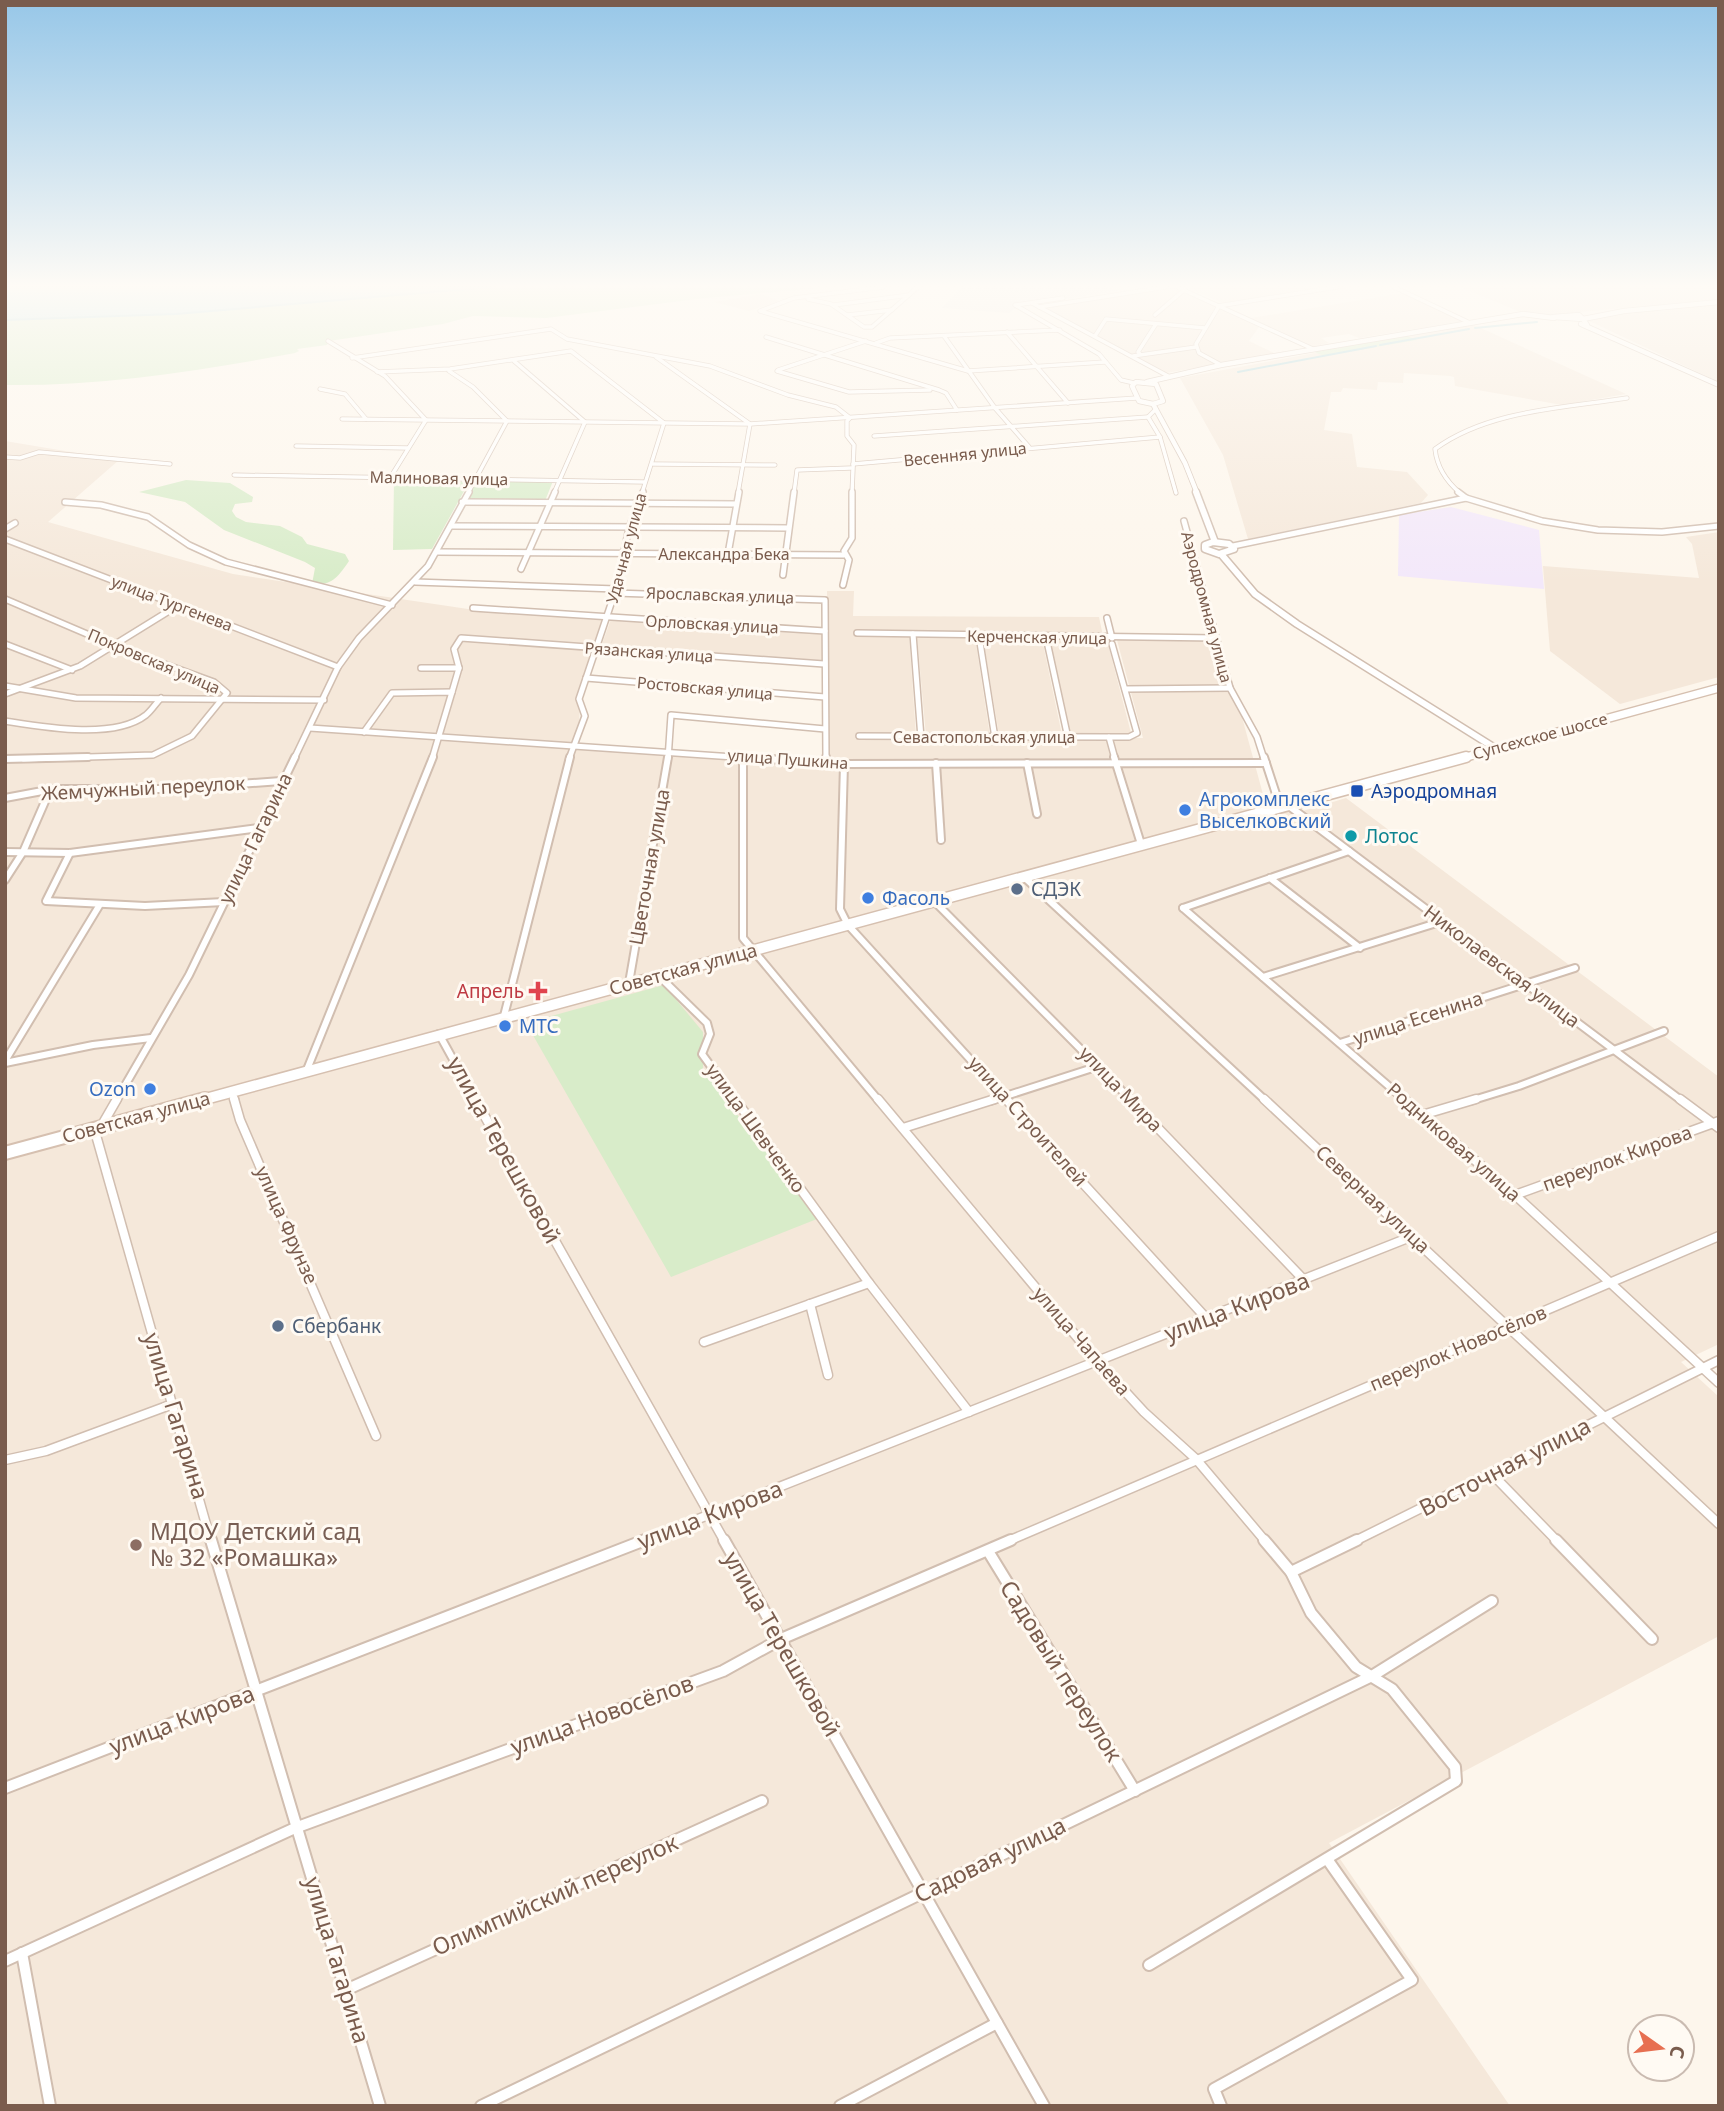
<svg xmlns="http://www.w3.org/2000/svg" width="1724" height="2111" viewBox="0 0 1724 2111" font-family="'Noto Sans',sans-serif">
	<rect width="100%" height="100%" fill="#fdf6ec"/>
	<!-- residential -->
	<g fill="#f5e8da">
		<polygon points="1174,287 1259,327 1249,341 1276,354 1166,373 1045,308"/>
		<polygon points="1186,287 1354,287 1229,306"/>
		<polygon points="1719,287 1719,299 1548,315 1523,313 1462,288"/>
		<polygon points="1403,293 1464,321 1359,338 1349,334 1321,338 1329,343 1312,347 1251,318"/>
		<polygon points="762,294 779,301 749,311 714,302"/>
		<polygon points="1719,303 1719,382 1587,320 1589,317 1635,310 1661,311"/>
		<polygon points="1472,324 1626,394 1562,405 1455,386 1454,377 1450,376 1404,373 1403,383 1378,382 1377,390 1343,388 1341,392 1331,392 1324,430 1352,434 1357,467 1407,472 1428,495 1421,503 1248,539 1223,455 1180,378"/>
		<polygon points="5,441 119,460 48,522 233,574 468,609 604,619 581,688 579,723 571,744 829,764 827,591 854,591 853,616 1099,617 1103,636 909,634 916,736 855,734 855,739 1143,738 1117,640 1221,640 1267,809 1303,811 1346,798 1719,1077 1719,1344 1681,1362 1719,1397 1719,1636 1329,1843 1510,2106 5,2106"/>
		<polygon points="1719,532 1719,677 1620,704 1550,651 1543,566 1699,578 1692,544 1686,537"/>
		<polygon points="611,619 822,632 822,661 601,647"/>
		<polygon points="917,636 975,637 990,736 926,736"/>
		<polygon points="983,638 1042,639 1062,735 999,735"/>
		<polygon points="1049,639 1107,640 1131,733 1070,735"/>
	</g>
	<!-- industrial -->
	<polygon fill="#efe9e4" points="962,287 1107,287 1117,291 1019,306 1009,313 942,308"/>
	<!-- education -->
	<polygon fill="#f3e8fa" points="1451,507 1539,530 1544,589 1398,576 1399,515"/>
	<!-- green -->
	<g fill="#d8ecc9">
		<path d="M482,287H833L705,298L546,318L473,316L443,324L329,341L327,345L297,349L299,351L295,353C200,371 103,386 5,385V319Z"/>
		<polygon points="1405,335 1417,340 1324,356 1312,351"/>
		<polygon points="394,479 457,480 468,484 432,549 393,550"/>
		<path d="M186,480L230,483L253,497L252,502L235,504L232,511L236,517L246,522L280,526L302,537L307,544L345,554L349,561C338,577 332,586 312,584L315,568L305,562L224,530L185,502L139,492Z"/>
		<polygon points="474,480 553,481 545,501 465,501"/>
		<polygon points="664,985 703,1032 703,1070 817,1219 671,1277 526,1023"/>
	</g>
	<!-- water -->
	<polygon fill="#bfe3e8" stroke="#a5d3da" stroke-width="2" points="5,287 492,287 176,314 5,320"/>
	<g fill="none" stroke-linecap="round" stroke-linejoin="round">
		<!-- stream -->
		<g stroke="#a5d3da" stroke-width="2">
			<polyline points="1475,328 1537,322"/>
			<polyline points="1380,345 1469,329"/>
			<polyline points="1238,372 1376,346"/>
		</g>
		<!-- minor-far4 casing -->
		<g stroke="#d1beb0" stroke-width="5">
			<g id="minor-far4">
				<polyline points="884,287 794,298 760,311 968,371 1105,362"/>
				<polyline points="1177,287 1313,349"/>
				<polyline points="1394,287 1470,323"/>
				<polyline points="808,299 831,304 864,327 872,327 918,287"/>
				<polyline points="1032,303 1168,376"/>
				<polyline points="834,305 909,295"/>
				<polyline points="1015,305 1099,354 1121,380 1134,383"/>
				<polyline points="1016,305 1063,298"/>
				<polyline points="1218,306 1337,287"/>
				<polyline points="1219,306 1196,344 1199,353 1221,365"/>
				<polyline points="1039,307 1166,287"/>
				<polyline points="848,315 892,310"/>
				<polyline points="1155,315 1184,290"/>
				<polyline points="1007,332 1068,403"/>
				<polyline points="944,336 995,408 1029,447"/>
				<polyline points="1095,336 1106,319 1205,328"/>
				<polyline points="766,337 939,390 946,393 957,410"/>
				<polyline points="328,341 385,376 426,420 390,478"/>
				<polyline points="876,343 890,338 1060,330"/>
				<polyline points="1140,354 1138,352 1156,324"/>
				<polyline points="1133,356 1196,347"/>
				<polyline points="656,357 750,424 738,493"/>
				<polyline points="352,358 551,329 567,339 710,366 788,395 836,407 850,418 847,421 847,436 854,445 852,493"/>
				<polyline points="514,361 585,422 554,493"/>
				<polyline points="778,370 866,341"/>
				<polyline points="449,371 473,387 507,421 468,493"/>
				<polyline points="777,371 849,392 930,390"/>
				<polyline points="377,372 450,369 571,351 664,423 642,493"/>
				<polyline points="320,389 345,394 366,419"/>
				<polyline points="1156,409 1148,417 1160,437 1176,493"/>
				<polyline points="342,419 750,424 1137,398"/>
				<polyline points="874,436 1148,417"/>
				<polyline points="296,446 408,448"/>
				<polyline points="5,457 20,458 39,452 170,464"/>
				<polyline points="653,464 775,465"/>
				<polyline points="853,464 1160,437"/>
				<polyline points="234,475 644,482"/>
				<polyline points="794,493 797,470 851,468"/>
				<path d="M1460,493C1446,481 1437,468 1435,449C1488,410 1564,408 1627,398"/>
			</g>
		</g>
		<!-- minor-far3 casing -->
		<g stroke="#d1beb0" stroke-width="8">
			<g id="minor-far3">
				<polyline points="1458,492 1466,498"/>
				<polyline points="65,502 101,505 148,517 189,545 226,562 392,605"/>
				<polyline points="462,502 736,504"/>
				<polyline points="1184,521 1230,688 1257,737 1264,759"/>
				<polyline points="451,526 788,528"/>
				<polyline points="5,529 15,523"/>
				<polyline points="5,539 338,667"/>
				<polyline points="1233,546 1466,498 1542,521 1598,530 1662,532 1719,526"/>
				<polyline points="437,552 844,555"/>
				<polyline points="728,554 739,492"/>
				<polyline points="521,569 555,492"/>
				<polyline points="783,575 794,492"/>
				<polyline points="415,582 616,589"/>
				<polyline points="843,585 849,560 844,551 852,538 852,492"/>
				<polyline points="615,593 825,600 826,759"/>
				<polyline points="5,599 115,646 214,682 227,693 192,736 153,755 23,759"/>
				<polyline points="473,608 825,631"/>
				<polyline points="1107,618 1112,638"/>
				<polyline points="857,633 1216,638"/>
				<polyline points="913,634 921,738"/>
				<polyline points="979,636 995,738"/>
				<polyline points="1046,637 1068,738"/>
				<polyline points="5,644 72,670"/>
				<polyline points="1112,644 1137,733 1129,737 1109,737 1115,759"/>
				<polyline points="421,668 459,668"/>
				<polyline points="586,678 825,697"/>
				<polyline points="5,686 76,698 324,700"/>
				<polyline points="1125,689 1230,688"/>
				<polyline points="452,692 459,668 454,649 461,638 824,664"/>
				<polyline points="5,694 80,666 177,606"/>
				<path d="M5,721C43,727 114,740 146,715C152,710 156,703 161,698"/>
				<polyline points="310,728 763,759"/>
				<polyline points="364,732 392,693 452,692 432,759"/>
				<polyline points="859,736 1109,737"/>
				<polyline points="294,759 338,667 359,638 428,566 469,492"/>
				<polyline points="569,759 585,716 579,699 616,589 629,528 643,492"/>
				<polyline points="668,759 671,715 825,729"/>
			</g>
		</g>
		<!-- minor-far2 casing -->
		<g stroke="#d1beb0" stroke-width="10">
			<g id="minor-far2">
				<polyline points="737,757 844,764 1266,763"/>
				<polyline points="743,757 743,938 879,1101"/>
				<polyline points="826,757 826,763"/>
				<polyline points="1114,757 1141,844"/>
				<polyline points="1264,757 1277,797 1682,1101"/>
				<polyline points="5,759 88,757"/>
				<polyline points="936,763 941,840"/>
				<polyline points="1027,763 1037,814"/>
				<polyline points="844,764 840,909 848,925 1008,1101"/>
				<polyline points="5,798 53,789 170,789 281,781"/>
				<polyline points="5,852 70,853 259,828"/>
				<polyline points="70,853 46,901 145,906 224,902"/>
				<polyline points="1024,877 1266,1101"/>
				<polyline points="1270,878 1360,948"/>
				<polyline points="5,880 23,852 50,790"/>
				<polyline points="934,901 1132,1101"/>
				<polyline points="1183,908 1406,1101"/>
				<polyline points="1183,908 1349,851"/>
				<polyline points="659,976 707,1023 710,1034 702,1054 736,1101"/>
				<polyline points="1263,977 1443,921"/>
				<polyline points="629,983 668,757"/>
				<polyline points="504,1016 570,757"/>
				<polyline points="439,1034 476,1101"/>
				<polyline points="1340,1043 1575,968"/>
				<polyline points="5,1061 99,906"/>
				<polyline points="5,1063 93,1045 151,1038"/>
				<polyline points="306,1072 433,757"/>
				<polyline points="232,1091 235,1101"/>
				<polyline points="116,1101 189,975 295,757"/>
				<polyline points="990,1101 1099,1066"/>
				<polyline points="1470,1101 1519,1086 1664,1031"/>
			</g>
		</g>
		<!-- minor-far1 casing -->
		<g stroke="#d1beb0" stroke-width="11">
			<g id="minor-far1">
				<polyline points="234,1099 240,1120 376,1436"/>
				<polyline points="475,1099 725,1542"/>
				<polyline points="735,1099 869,1283 969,1412"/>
				<polyline points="878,1099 1097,1361 1144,1412 1196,1459 1266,1542"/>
				<polyline points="1006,1099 1207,1319"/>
				<polyline points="1130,1099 1305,1281"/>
				<polyline points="1264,1099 1719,1524"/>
				<polyline points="1404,1099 1515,1195 1719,1383"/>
				<polyline points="1680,1099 1719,1128"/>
				<polyline points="1422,1115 1476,1099"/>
				<polyline points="102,1125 117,1099"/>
				<polyline points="94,1128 211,1542"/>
				<polyline points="903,1128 995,1099"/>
				<polyline points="1515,1195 1719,1121"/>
				<polyline points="810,1304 828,1375"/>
				<polyline points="704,1342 869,1283"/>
				<polyline points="5,1460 46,1451 170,1405"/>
				<polyline points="1493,1475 1558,1542"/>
				<polyline points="640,1542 1413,1236"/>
				<polyline points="1006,1542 1719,1236"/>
				<polyline points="1353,1542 1719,1360"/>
			</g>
		</g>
		<!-- minor casing -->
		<g stroke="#d1beb0" stroke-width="14">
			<g id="minor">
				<polyline points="211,1540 380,2106"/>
				<polyline points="724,1540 1044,2106"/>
				<polyline points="1556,1540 1652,1639"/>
				<polyline points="988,1551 1135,1791"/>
				<polyline points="1291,1572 1357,1540"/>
				<polyline points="5,1788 645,1540"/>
				<polyline points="22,1953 50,2106"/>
				<polyline points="5,1961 295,1828 723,1671 781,1639 1011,1540"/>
				<polyline points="1149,1965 1456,1781 1455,1767 1392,1689 1356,1667 1311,1613 1291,1572 1264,1540"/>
				<polyline points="348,1989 762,1801"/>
				<polyline points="481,2106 1372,1676 1492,1601"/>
				<polyline points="840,2106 997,2023"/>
				<polyline points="1221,2106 1214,2089 1412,1980 1327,1859"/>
			</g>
		</g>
		<!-- tertiary-far1 casing -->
		<g stroke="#d1beb0" stroke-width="6">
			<g id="tertiary-far1">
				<polygon points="1579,315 1583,319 1553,317"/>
				<polyline points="1583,319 1587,325"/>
				<polyline points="1583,319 1624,311 1719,302"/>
				<polyline points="1581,324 1719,385"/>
				<polygon points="1136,382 1156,384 1163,401 1153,404 1139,401 1132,386"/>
				<polyline points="1147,382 1221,365 1523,314 1554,318"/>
				<polyline points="1153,404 1185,463 1197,493"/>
			</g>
		</g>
		<!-- tertiary casing -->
		<g stroke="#d1beb0" stroke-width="9">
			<g id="tertiary">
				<polyline points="1196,492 1215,542"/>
				<polygon points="1213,542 1229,544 1234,549 1219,554 1205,549 1205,545"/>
				<polyline points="1221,554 1255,594 1297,624 1495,748"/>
			</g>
		</g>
		<!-- secondary-far2 casing -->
		<g stroke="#d6c0b0" stroke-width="10">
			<polyline id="secondary-far2" points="1459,759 1719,688"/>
		</g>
		<!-- secondary-far1 casing -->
		<g stroke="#d6c0b0" stroke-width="13">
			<polyline id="secondary-far1" points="198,1101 1466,757"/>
		</g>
		<!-- secondary casing -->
		<g stroke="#d6c0b0" stroke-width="16">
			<polyline id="secondary" points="5,1153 205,1099"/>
		</g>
		<!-- minor-far4 -->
		<use href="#minor-far4" stroke="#fff" stroke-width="3.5"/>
		<!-- minor-far3 -->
		<use href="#minor-far3" stroke="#fff" stroke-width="5"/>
		<!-- minor-far2 -->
		<use href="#minor-far2" stroke="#fff" stroke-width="6"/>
		<!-- minor-far1 -->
		<use href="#minor-far1" stroke="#fff" stroke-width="8"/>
		<!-- minor -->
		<use href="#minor" stroke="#fff" stroke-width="10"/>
		<!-- tertiary-far1 -->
		<use href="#tertiary-far1" stroke="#fff" stroke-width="4.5"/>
		<!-- tertiary -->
		<use href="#tertiary" stroke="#fff" stroke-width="6"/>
		<!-- secondary-far2 -->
		<use href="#secondary-far2" stroke="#fff" stroke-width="7"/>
		<!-- secondary-far1 -->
		<use href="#secondary-far1" stroke="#fff" stroke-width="10"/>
		<!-- secondary -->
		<use href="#secondary" stroke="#fff" stroke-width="12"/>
	</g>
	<!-- sky -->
	<linearGradient id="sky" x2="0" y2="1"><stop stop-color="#97c7e8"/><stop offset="0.49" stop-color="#fefbf6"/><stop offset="1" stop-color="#fefbf6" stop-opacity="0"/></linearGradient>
	<rect width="1724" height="583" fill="url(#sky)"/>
	<!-- markers -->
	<rect fill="#1a4fb4" stroke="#fffaf3" stroke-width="2.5" x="1350" y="784" width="14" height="14" rx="3.5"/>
	<g fill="#3f7fe0" stroke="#fffaf3" stroke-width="2.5">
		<circle cx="1185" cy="810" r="7"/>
		<circle cx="868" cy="898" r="7"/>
		<circle cx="505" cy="1026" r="7"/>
		<circle cx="150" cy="1089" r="7"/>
	</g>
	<circle fill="#0f9aa8" stroke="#fffaf3" stroke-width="2.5" cx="1351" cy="836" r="7"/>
	<g fill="#5c6f8a" stroke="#fffaf3" stroke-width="2.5">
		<circle cx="1017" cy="889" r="7"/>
		<circle cx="278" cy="1326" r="7"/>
	</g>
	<path fill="#e0444e" stroke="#fffaf3" stroke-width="2.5" d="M534.5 980.5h7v7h7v7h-7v7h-7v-7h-7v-7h7z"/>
	<circle fill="#8d6e63" stroke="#fffaf3" stroke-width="2.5" cx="136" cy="1545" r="7"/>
	<g text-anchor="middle" stroke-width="6" stroke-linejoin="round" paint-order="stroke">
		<!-- far-street labels -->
		<g font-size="16" fill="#7a5c4d" stroke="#fffaf3">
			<text transform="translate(965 454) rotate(-6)" y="6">Весенняя улица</text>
			<text transform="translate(439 478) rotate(1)" y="6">Малиновая улица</text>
			<text transform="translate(626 548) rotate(-75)" y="6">Удачная улица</text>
			<text x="724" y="560">Александра Бека</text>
			<text transform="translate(720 595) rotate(2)" y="6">Ярославская улица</text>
			<text transform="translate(172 603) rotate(21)" y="6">улица Тургенева</text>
			<text transform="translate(1207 607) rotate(75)" y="6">Аэродромная улица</text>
			<text transform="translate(712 624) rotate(3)" y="6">Орловская улица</text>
			<text transform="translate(1037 637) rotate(1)" y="6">Керченская улица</text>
			<text transform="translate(649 652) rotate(4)" y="6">Рязанская улица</text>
			<text transform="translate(154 661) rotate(23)" y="6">Покровская улица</text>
			<text transform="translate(705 688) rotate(5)" y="6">Ростовская улица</text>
			<text transform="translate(1540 736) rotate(-15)" y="6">Супсехское шоссе</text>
			<text x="984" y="743">Севастопольская улица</text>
			<text transform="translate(788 759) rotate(4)" y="6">улица Пушкина</text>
		</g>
		<!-- street labels -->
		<g font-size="19" fill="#7a5c4d" stroke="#fffaf3">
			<text transform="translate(143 788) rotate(-3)" y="7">Жемчужный переулок</text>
			<text transform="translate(255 838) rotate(-64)" y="7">улица Гагарина</text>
			<text transform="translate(649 867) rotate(-80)" y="7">Цветочная улица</text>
			<text transform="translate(1502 966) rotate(37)" y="7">Николаевская улица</text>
			<text transform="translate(683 969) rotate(-15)" y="7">Советская улица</text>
			<text transform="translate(1418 1018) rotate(-18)" y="7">улица Есенина</text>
			<text transform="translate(1121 1089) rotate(46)" y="7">улица Мира</text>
			<text transform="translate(136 1117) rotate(-15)" y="7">Советская улица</text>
			<text transform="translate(1028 1121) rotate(48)" y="7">улица Строителей</text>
			<text transform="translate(756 1128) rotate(54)" y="7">улица Шевченко</text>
			<text transform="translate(1454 1142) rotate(41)" y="7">Родниковая улица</text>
			<text transform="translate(1617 1158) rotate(-20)" y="7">переулок Кирова</text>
			<text transform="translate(1373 1199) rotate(43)" y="7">Северная улица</text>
			<text transform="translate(287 1225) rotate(66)" y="7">улица Фрунзе</text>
			<text transform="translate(1082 1341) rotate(49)" y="7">улица Чапаева</text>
			<text transform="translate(1458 1348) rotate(-23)" y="7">переулок Новосёлов</text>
		</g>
		<!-- transit labels -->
		<g font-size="19" fill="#164399" stroke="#fffaf3" text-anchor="start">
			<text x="1371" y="798">Аэродромная</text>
		</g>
		<!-- shop labels -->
		<g font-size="19" fill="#366cbe" stroke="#fffaf3" text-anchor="start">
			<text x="1199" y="806">Агрокомплекс<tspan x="1199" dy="22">Выселковский</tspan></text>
			<text x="882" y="905">Фасоль</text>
			<text x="519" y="1033">МТС</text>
			<text x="136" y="1096" text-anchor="end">Ozon</text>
		</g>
		<!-- culture labels -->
		<g font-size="19" fill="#0d838f" stroke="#fffaf3" text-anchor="start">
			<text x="1365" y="843">Лотос</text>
		</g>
		<!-- service labels -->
		<g font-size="19" fill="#4e5e75" stroke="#fffaf3" text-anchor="start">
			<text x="1031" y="896">СДЭК</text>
			<text x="292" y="1333">Сбербанк</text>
		</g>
		<!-- health labels -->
		<g font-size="19" fill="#be3a42" stroke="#fffaf3" text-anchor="end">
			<text x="524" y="998">Апрель</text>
		</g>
		<!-- near-street labels -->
		<g font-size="23" fill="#7a5c4d" stroke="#fffaf3">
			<text transform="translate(504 1150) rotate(61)" y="8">улица Терешковой</text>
			<text transform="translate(1237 1307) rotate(-21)" y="8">улица Кирова</text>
			<text transform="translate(176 1416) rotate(73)" y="8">улица Гагарина</text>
			<text transform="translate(1505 1467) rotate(-27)" y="8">Восточная улица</text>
			<text transform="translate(710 1515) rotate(-21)" y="8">улица Кирова</text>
			<text transform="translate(782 1644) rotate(60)" y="8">улица Терешковой</text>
			<text transform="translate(1061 1671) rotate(58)" y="8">Садовый переулок</text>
			<text transform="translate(602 1715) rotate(-20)" y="8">улица Новосёлов</text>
			<text transform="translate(182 1720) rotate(-21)" y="8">улица Кирова</text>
			<text transform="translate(990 1860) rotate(-26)" y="8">Садовая улица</text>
			<text transform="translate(555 1895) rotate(-24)" y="8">Олимпийский переулок</text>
			<text transform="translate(337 1960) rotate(73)" y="8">улица Гагарина</text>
		</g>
		<!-- near-education labels -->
		<g font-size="23" fill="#785e54" stroke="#fffaf3" text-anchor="start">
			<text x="150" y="1540">МДОУ Детский сад<tspan x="150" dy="26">№ 32 «Ромашка»</tspan></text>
		</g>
	</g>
	<!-- border -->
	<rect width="1724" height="2111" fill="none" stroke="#7a5c4d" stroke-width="14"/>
	<!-- north arrow -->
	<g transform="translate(1661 2048) rotate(104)"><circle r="33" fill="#fffaf3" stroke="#cabbb1" stroke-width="2"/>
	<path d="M0-5L12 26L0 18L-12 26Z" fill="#e76f51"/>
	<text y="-10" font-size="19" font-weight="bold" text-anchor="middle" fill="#7a5c4d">С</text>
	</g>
</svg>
